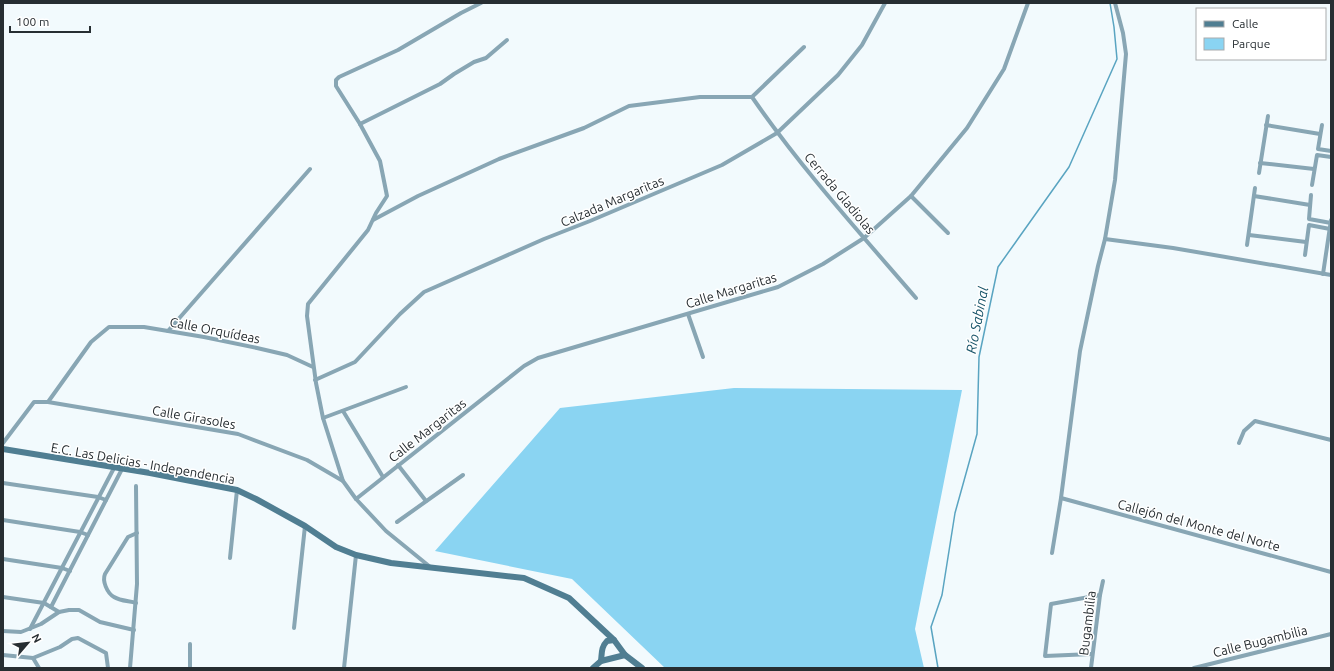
<svg xmlns="http://www.w3.org/2000/svg" width="1334" height="671" viewBox="0 0 1334 671" font-family="Ubuntu,sans-serif">
	<rect width="100%" height="100%" fill="#f2fafd"/>
	<!-- green -->
	<polygon fill="#8ad4f2" points="734,388 962,390 915,629 924,668 665,668 572,579 435,551 560,408"/>
	<g fill="none" stroke-linecap="round" stroke-linejoin="round">
		<!-- stream -->
		<polyline stroke="#59a4c1" stroke-width="1.5" points="938,668 931,627 942,595 955,513 977,434 979,357 998,267 1069,167 1117,59 1114,27 1110,3"/>
		<!-- street -->
		<g stroke="#88a6b4" stroke-width="4">
			<path d="M752,97C801,168 860,233 916,298"/>
			<polyline points="360,124 440,84 454,74 474,62 486,58 507,40"/>
			<polyline points="1266,125 1320,134"/>
			<polyline points="1322,125 1318,149 1331,151"/>
			<polyline points="1260,163 1314,169"/>
			<polyline points="1259,173 1268,116"/>
			<polyline points="1312,185 1317,155 1331,157"/>
			<polyline points="1311,195 1309,219 1331,223"/>
			<polyline points="911,196 948,233"/>
			<polyline points="1254,196 1310,205"/>
			<polyline points="373,220 418,196 499,159 584,128 629,106 700,97 752,97 804,47"/>
			<polyline points="1249,235 1306,242"/>
			<polyline points="1105,239 1173,248 1331,275"/>
			<polyline points="1247,245 1255,188"/>
			<polyline points="1305,255 1309,225 1330,229"/>
			<polyline points="1323,274 1331,220"/>
			<polyline points="688,314 703,357"/>
			<polyline points="168,331 310,169"/>
			<polyline points="315,380 355,362 400,314 424,292 544,239 590,221 722,165 777,133 838,75 862,45 885,3"/>
			<polyline points="48,402 91,342 109,327 144,327 204,337 257,348 287,355 313,367"/>
			<polyline points="343,411 383,477"/>
			<polyline points="323,418 406,387"/>
			<polyline points="3,443 34,402 48,402 238,434 307,460 343,481"/>
			<polyline points="1239,443 1244,431 1255,421 1331,440"/>
			<polyline points="398,465 426,501"/>
			<polyline points="3,483 98,497 106,500"/>
			<polyline points="1061,498 1331,572"/>
			<polyline points="356,499 524,366 538,358 778,287 823,264 864,238 911,196 967,128 1004,69 1028,3"/>
			<polyline points="3,520 80,532 88,535"/>
			<polyline points="397,522 463,475"/>
			<polyline points="1052,553 1061,498 1080,351 1098,266 1105,239 1115,180 1126,54 1123,33 1115,3"/>
			<polyline points="230,558 237,490"/>
			<polyline points="3,559 62,568 70,571"/>
			<polyline points="429,566 386,531 356,499 343,481 323,418 316,383 307,316 308,304 368,230 376,213 387,196 380,161 360,124 336,86 336,80 339,77 398,50 461,13 481,3"/>
			<polyline points="3,597 44,603 59,612"/>
			<path d="M136,603C130,601 120,601 114,597C107,593 102,581 105,574L128,537L137,533"/>
			<polyline points="51,607 122,469"/>
			<polyline points="294,628 305,526"/>
			<polyline points="30,629 114,468"/>
			<polyline points="3,631 21,632 41,624 59,612 69,610 79,610 100,622 134,630"/>
			<polyline points="1092,654 1045,656 1051,604 1100,595"/>
			<polyline points="3,655 33,658 60,647 72,639 78,638 106,653 108,668"/>
			<polyline points="33,658 39,668"/>
			<polyline points="130,668 137,584 136,486"/>
			<polyline points="190,668 190,644"/>
			<polyline points="344,668 356,555"/>
			<polyline points="1091,668 1100,595 1103,581"/>
			<polyline points="1194,668 1331,634"/>
		</g>
		<!-- secondary -->
		<g stroke="#507e92" stroke-width="6">
			<polyline points="3,449 150,473 237,490 256,499 305,526 336,547 356,555 391,563 524,578 569,598 614,640 625,655 642,668"/>
			<path d="M601,661C602,653 601,647 607,641L614,640"/>
			<polyline points="593,668 601,661 625,655"/>
		</g>
	</g>
	<g text-anchor="middle" stroke-width="3" stroke-linejoin="round" paint-order="stroke">
		<!-- street labels -->
		<g font-size="13" fill="#272e32" stroke="#fff">
			<text transform="translate(840 193) rotate(50)" y="5">Cerrada Gladiolas</text>
			<text transform="translate(612 201) rotate(-23)" y="5">Calzada Margaritas</text>
			<text transform="translate(731 290) rotate(-17)" y="5">Calle Margaritas</text>
			<text transform="translate(215 330) rotate(11)" y="5">Calle Orquídeas</text>
			<text transform="translate(194 417) rotate(10)" y="5">Calle Girasoles</text>
			<text transform="translate(427 430) rotate(-38)" y="5">Calle Margaritas</text>
			<text transform="translate(143 463) rotate(10)" y="5">E.C. Las Delicias - Independencia</text>
			<text transform="translate(1199 525) rotate(15)" y="5">Callejón del Monte del Norte</text>
			<text transform="translate(1087 623) rotate(-83)" y="5">Bugambilia</text>
			<text transform="translate(1260 641) rotate(-14)" y="5">Calle Bugambilia</text>
		</g>
		<!-- water labels -->
		<g font-size="14" font-style="italic" fill="#19556a" stroke="#fff">
			<text transform="translate(977 320) rotate(-79)" y="5">Río Sabinal</text>
		</g>
	</g>
	<!-- border -->
	<rect width="1334" height="671" fill="none" stroke="#272e32" stroke-width="8"/>
	<!-- legend -->
	<rect x="1196" y="8" width="130" height="52" fill="#ffffff" stroke="#a9abad"/>
	<rect x="1204" y="21" width="20" height="6" fill="#507e92" stroke="#a9abad"/>
	<text x="1232" y="28" font-size="12" fill="#272e32">Calle</text>
	<rect x="1204" y="38" width="20" height="12" fill="#8ad4f2" stroke="#a9abad"/>
	<text x="1232" y="48" font-size="12" fill="#272e32">Parque</text>
	<!-- north arrow -->
	<g transform="translate(28 643) rotate(62)" stroke="#ffffff" stroke-width="3" paint-order="stroke">
	<path d="M0-3L7 15L0 10L-7 15Z" fill="#272e32"/>
	<text y="-6" font-size="11" font-weight="bold" text-anchor="middle" fill="#272e32">N</text>
	</g>
	<!-- scale -->
	<path d="M10 26v6h80v-6" fill="none" stroke="#272e32" stroke-width="2"/>
	<text x="16" y="26" font-size="12" fill="#272e32" stroke="#ffffff" stroke-width="3" paint-order="stroke">100 m</text>
</svg>
